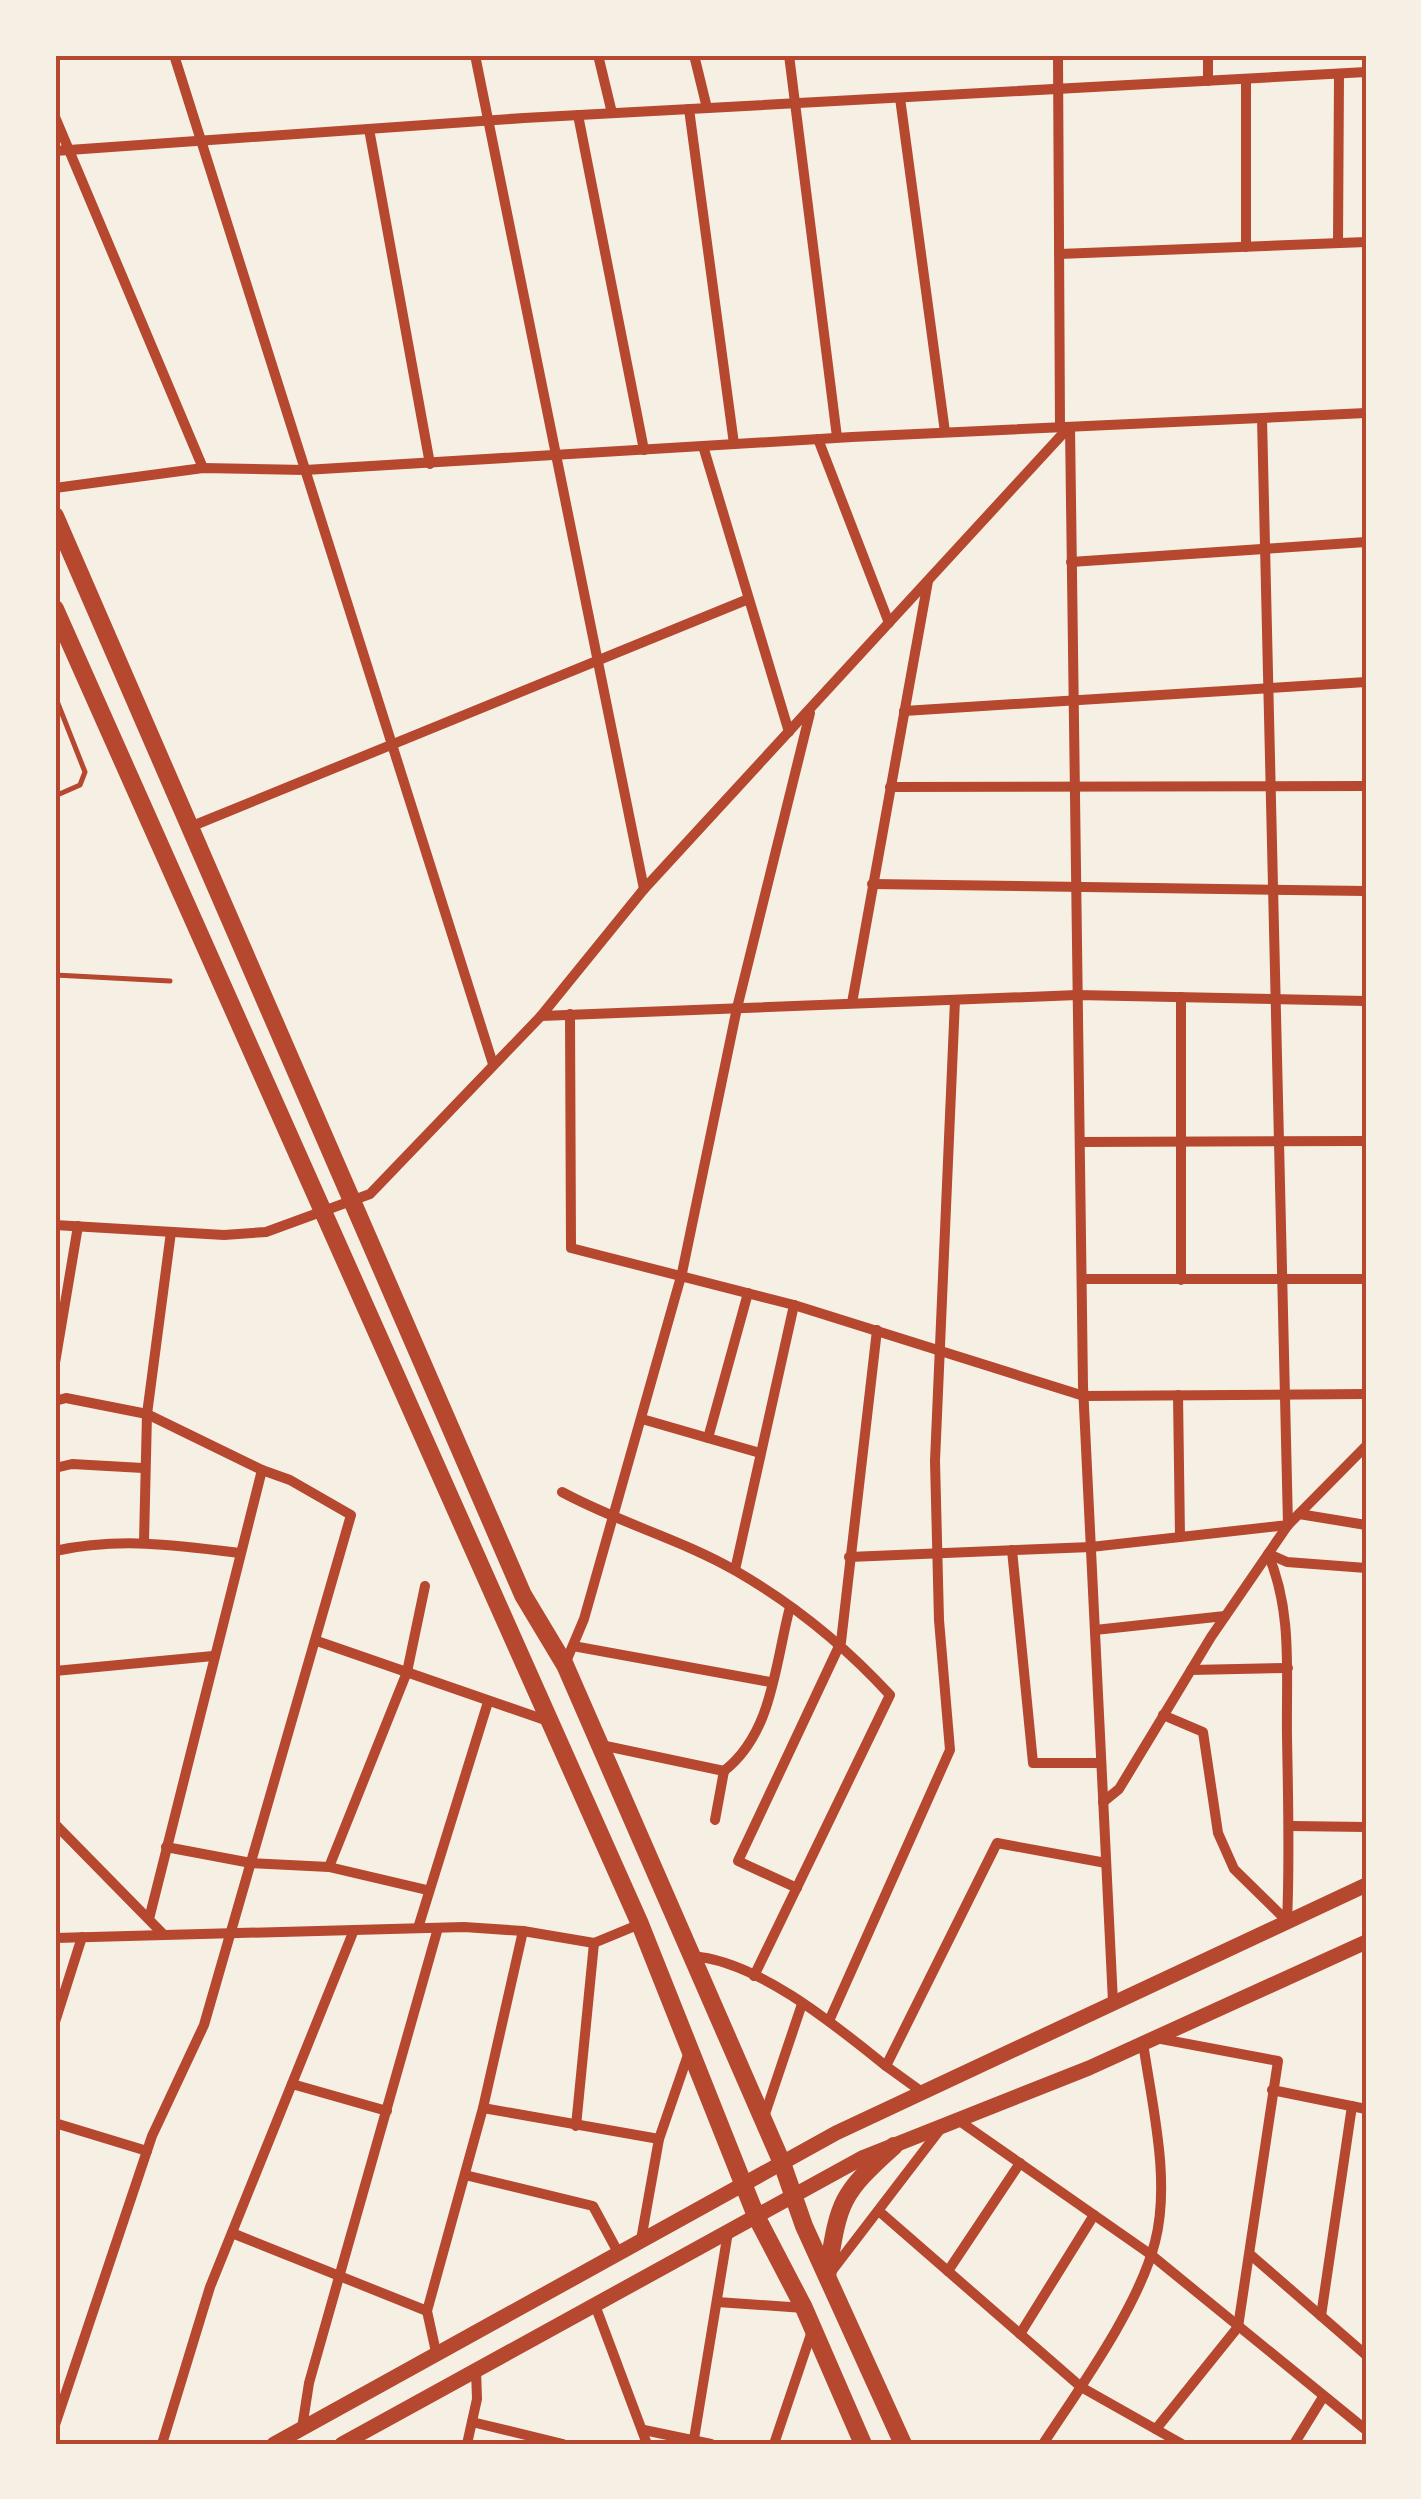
<svg xmlns="http://www.w3.org/2000/svg" width="1421" height="2499" viewBox="0 0 1421 2499" font-family="'Open Sans',sans-serif">
	<rect width="100%" height="100%" fill="#f6efe4"/>
	<g fill="none" stroke-linecap="round" stroke-linejoin="round">
		<!-- service -->
		<g stroke="#b5482f" stroke-width="5">
			<polyline points="55,696 85,772 80,785 55,796"/>
			<polyline points="55,975 170,981"/>
		</g>
		<!-- minor -->
		<g stroke="#b5482f" stroke-width="10">
			<polyline points="174,55 493,1064"/>
			<polyline points="475,55 644,889"/>
			<polyline points="598,55 612,113"/>
			<polyline points="694,55 707,108"/>
			<polyline points="789,55 837,437"/>
			<polyline points="1058,55 1060,427"/>
			<polyline points="1208,81 1208,55"/>
			<polyline points="900,98 945,432"/>
			<polyline points="689,109 734,444"/>
			<polyline points="578,115 644,450"/>
			<polyline points="55,117 203,468"/>
			<polyline points="369,129 430,464"/>
			<polyline points="55,151 524,118 1366,72"/>
			<polyline points="1338,243 1339,74"/>
			<polyline points="1246,247 1246,79"/>
			<polyline points="1059,254 1366,242"/>
			<polyline points="1070,427 1083,1386 1113,2002"/>
			<polyline points="818,439 889,623"/>
			<polyline points="703,446 789,732"/>
			<polyline points="55,488 203,468 305,470 852,437 1366,413"/>
			<polyline points="1071,562 1366,542"/>
			<polyline points="904,711 1366,682"/>
			<polyline points="890,787 1366,786"/>
			<polyline points="190,827 746,600"/>
			<polyline points="872,884 1366,891"/>
			<polyline points="1181,997 1181,1280"/>
			<polyline points="852,1003 928,581"/>
			<polyline points="570,1014 571,1248 794,1305 1084,1396 1366,1394"/>
			<polyline points="541,1016 1077,995 1366,1001"/>
			<polyline points="1080,1142 1366,1141"/>
			<polyline points="55,1225 224,1235 266,1232 370,1194 541,1016 644,889 1069,427"/>
			<polyline points="1082,1279 1366,1279"/>
			<polyline points="55,1363 78,1226"/>
			<polyline points="1178,1395 1180,1537"/>
			<polyline points="55,1401 66,1398 147,1414 262,1470"/>
			<polyline points="642,1419 760,1453"/>
			<polyline points="708,1438 748,1293"/>
			<polyline points="55,1468 72,1464 143,1468"/>
			<path d="M562,1492C619,1523 683,1540 736,1571C795,1605 845,1646 890,1695L754,1976"/>
			<polyline points="1299,1514 1366,1525"/>
			<polyline points="144,1542 147,1414 171,1232"/>
			<polyline points="1012,1550 1033,1763 1101,1763"/>
			<path d="M55,1551C118,1537 177,1545 240,1553"/>
			<path d="M1268,1554C1293,1612 1286,1674 1287,1736C1288,1798 1290,1858 1287,1921"/>
			<polyline points="1269,1554 1287,1562 1366,1568"/>
			<polyline points="849,1557 1091,1547 1288,1525 1262,418"/>
			<polyline points="735,1570 794,1305"/>
			<polyline points="1095,1630 1225,1616"/>
			<polyline points="317,1641 548,1721"/>
			<polyline points="573,1646 770,1682"/>
			<polyline points="565,1664 584,1619 682,1273 737,1008 810,713"/>
			<polyline points="1191,1670 1288,1668"/>
			<polyline points="55,1671 213,1656"/>
			<polyline points="1163,1715 1203,1732 1218,1833 1234,1869 1287,1921"/>
			<polyline points="601,1745 724,1771 715,1820"/>
			<path d="M724,1771C773,1733 775,1663 790,1607"/>
			<polyline points="1103,1802 1119,1789 1211,1637 1288,1525 1366,1446"/>
			<polyline points="55,1824 164,1935"/>
			<polyline points="1291,1826 1366,1827"/>
			<polyline points="166,1847 251,1863 329,1867 427,1890"/>
			<polyline points="329,1867 407,1672 425,1586"/>
			<polyline points="797,1888 738,1861 841,1642 877,1330"/>
			<polyline points="418,1928 488,1702"/>
			<polyline points="55,1938 464,1927 523,1931 594,1943 640,1924"/>
			<path d="M692,1956C758,1961 835,2025 886,2066"/>
			<polyline points="829,2021 950,1750 939,1620 935,1461 955,1000"/>
			<polyline points="55,2022 82,1937"/>
			<polyline points="292,2084 387,2111"/>
			<polyline points="1272,2090 1366,2109"/>
			<polyline points="922,2092 886,2066 997,1843 1106,1863"/>
			<polyline points="483,2108 659,2139"/>
			<polyline points="764,2117 802,2004"/>
			<polyline points="958,2120 1150,2254 1366,2430"/>
			<polyline points="55,2123 147,2151"/>
			<polyline points="576,2126 594,1943"/>
			<polyline points="465,2175 593,2206 619,2254"/>
			<polyline points="880,2212 1081,2387 1182,2444"/>
			<polyline points="232,2233 427,2311"/>
			<polyline points="641,2240 659,2139 689,2052"/>
			<polyline points="1252,2256 1366,2355"/>
			<polyline points="948,2271 1020,2163"/>
			<polyline points="831,2272 942,2127"/>
			<polyline points="717,2302 804,2308"/>
			<polyline points="595,2305 647,2444"/>
			<polyline points="1321,2316 1352,2106"/>
			<polyline points="1020,2334 1094,2215"/>
			<polyline points="436,2352 427,2311 483,2108 523,1931"/>
			<polyline points="472,2422 563,2444"/>
			<polyline points="55,2425 152,2136 204,2025 351,1515 290,1480 262,1470 149,1919"/>
			<polyline points="302,2428 309,2383 438,1928"/>
			<polyline points="1156,2429 1238,2327 1278,2061 1156,2038"/>
			<polyline points="644,2430 711,2444"/>
			<polyline points="694,2439 728,2232"/>
			<polyline points="162,2444 210,2287 354,1930"/>
			<polyline points="467,2444 477,2399 476,2370"/>
			<polyline points="774,2444 812,2331"/>
			<path d="M1043,2444C1079,2389 1139,2306 1155,2242C1171,2181 1152,2105 1143,2043"/>
			<polyline points="1294,2444 1323,2397"/>
		</g>
		<!-- secondary -->
		<g stroke="#b5482f" stroke-width="15">
			<polyline points="274,2444 836,2133 1366,1885"/>
			<polyline points="342,2444 862,2158 1089,2068 1366,1942"/>
		</g>
		<!-- primary -->
		<g stroke="#b5482f" stroke-width="18">
			<polyline points="55,516 523,1595 565,1665 782,2163 804,2226 903,2444"/>
			<polyline points="55,609 640,1924 756,2216 804,2308 863,2444"/>
			<path d="M827,2276C839,2203 838,2196 894,2146"/>
		</g>
	</g>
	<!-- border -->
	<rect width="1421" height="2499" fill="none" stroke="#f6efe4" stroke-width="115"/>
	<rect x="58" y="58" width="1306" height="2384" fill="none" stroke="#b5482f" stroke-width="4"/>
</svg>
